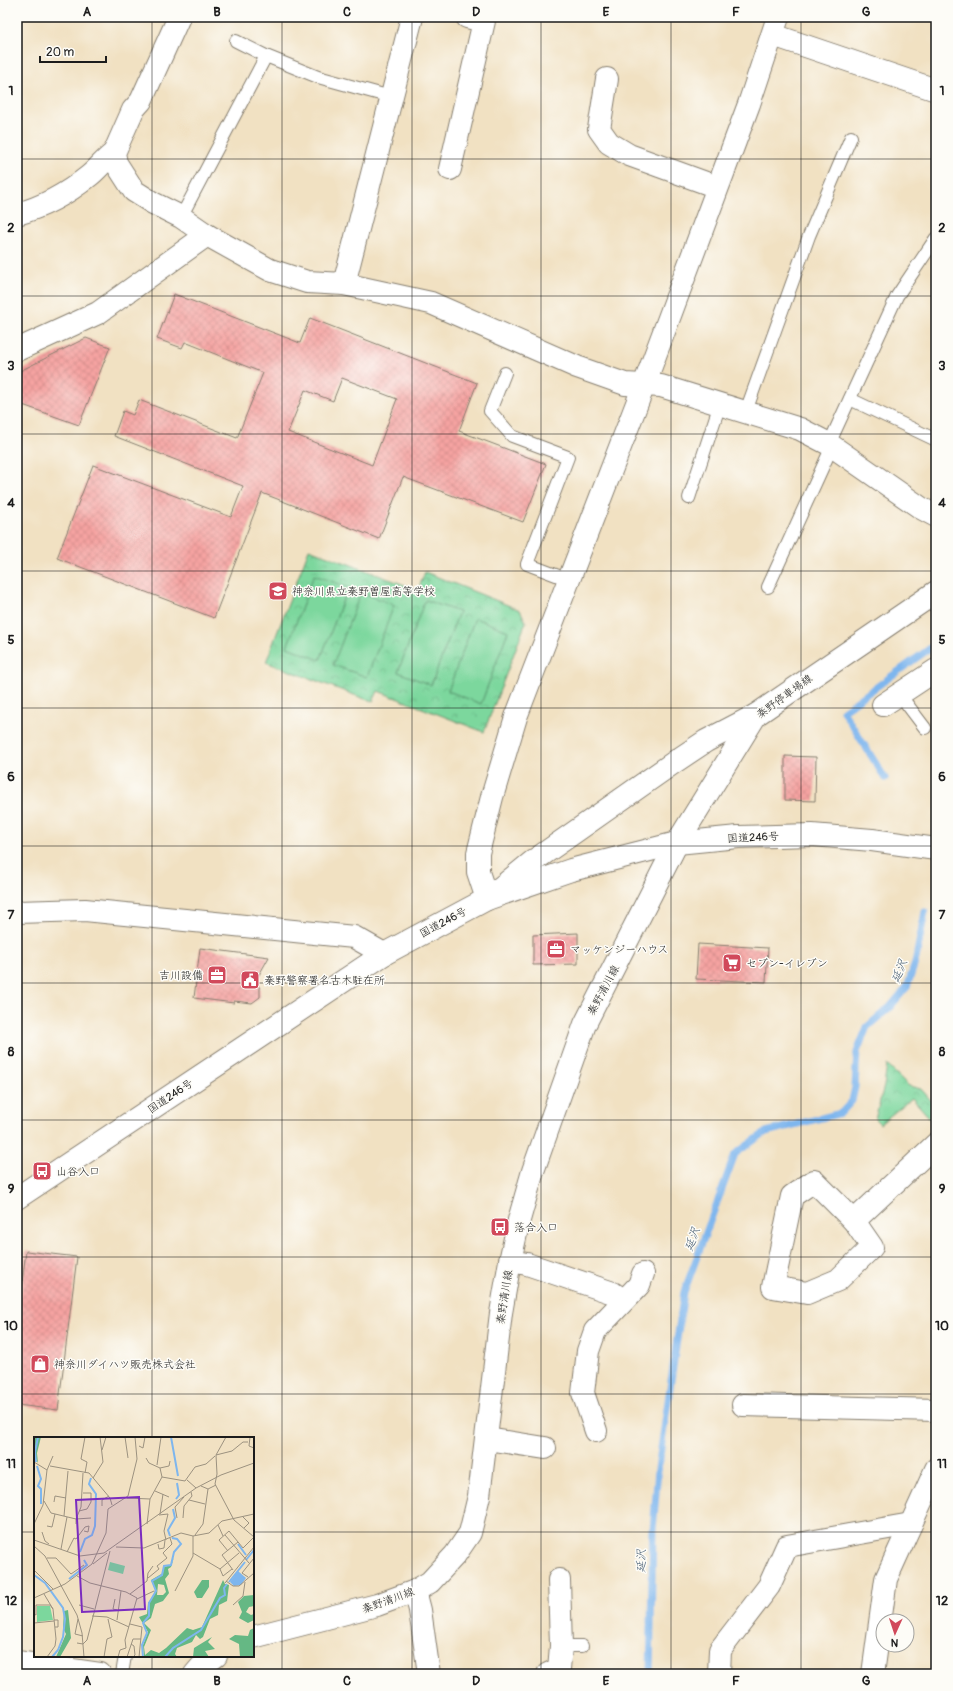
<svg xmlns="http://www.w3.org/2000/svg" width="953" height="1691" viewBox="0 0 953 1691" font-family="Pangolin,'Klee One',sans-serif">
	<defs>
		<pattern id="park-crowns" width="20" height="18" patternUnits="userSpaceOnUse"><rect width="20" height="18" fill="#7cd79d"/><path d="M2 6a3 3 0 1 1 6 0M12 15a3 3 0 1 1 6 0" fill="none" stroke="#6bb887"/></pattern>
		<pattern id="building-cross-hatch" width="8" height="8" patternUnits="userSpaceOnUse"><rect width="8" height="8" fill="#f5a3a1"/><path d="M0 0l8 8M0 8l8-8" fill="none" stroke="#d18c8a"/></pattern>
	</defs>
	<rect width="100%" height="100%" fill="#fdfcf7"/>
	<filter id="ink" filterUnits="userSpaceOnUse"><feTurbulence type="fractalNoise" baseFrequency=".025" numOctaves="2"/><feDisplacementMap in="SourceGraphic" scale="8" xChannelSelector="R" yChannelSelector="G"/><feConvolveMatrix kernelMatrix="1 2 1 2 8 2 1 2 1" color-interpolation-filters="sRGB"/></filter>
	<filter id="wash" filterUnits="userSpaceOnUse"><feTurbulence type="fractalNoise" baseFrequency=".012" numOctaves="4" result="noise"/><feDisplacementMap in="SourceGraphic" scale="16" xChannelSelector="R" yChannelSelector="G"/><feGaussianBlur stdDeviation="0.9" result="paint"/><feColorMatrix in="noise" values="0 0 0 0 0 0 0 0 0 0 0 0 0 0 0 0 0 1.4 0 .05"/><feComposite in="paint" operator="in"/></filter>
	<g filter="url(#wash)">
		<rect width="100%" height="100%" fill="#f1e1c2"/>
		<!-- park -->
		<g fill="url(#park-crowns)" stroke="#4c7a5c">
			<polygon points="309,549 418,590 425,572 520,610 526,622 484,732 378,691 373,702 266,662"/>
			<polygon points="887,1065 909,1086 921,1089 936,1106 936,1125 912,1098 880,1124 875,1119 884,1086"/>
		</g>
		<!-- garden -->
		<g fill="#7cd79d" stroke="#4c7a5c">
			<polygon points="314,575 348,587 320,660 287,647"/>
			<polygon points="361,592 394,605 367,677 333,665"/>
			<polygon points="425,600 459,612 431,685 398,672"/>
			<polygon points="475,618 508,631 481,704 448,691"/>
		</g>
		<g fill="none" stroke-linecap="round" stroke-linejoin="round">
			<!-- stream -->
			<g stroke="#7eb6ee" stroke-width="7">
				<polyline points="885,778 843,711 936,644"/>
				<polyline points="650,1674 653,1530 658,1469 684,1292 735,1154 766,1132 841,1113 852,1101 855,1087 857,1052 867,1027 890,1007 907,987 915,963 925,912"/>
			</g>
		</g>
		<g id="blocks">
			<!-- building -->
			<g fill="url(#building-cross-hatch)" fill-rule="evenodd">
				<path d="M174,294L300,343L310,318L477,383L459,431L546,464L523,522L403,477L379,539L262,493L214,618L57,558L93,465L231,517L243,486L114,436L123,411L133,415L139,400L237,438L263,373L185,342L182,348L157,339ZM342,378L397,399L372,465L288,432L305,390L333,401Z"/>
				<polygon points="86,338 110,347 79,425 17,403 17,379 20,371"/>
				<polygon points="785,756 816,757 815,801 785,800"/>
				<polygon points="578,933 578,964 533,965 533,935"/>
				<polygon points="698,944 768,948 766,982 696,979"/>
				<polygon points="200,948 269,957 255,982 260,988 260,997 252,1003 234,1001 234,1003 194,998"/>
				<polygon points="26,1251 77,1257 58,1410 17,1405 17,1323"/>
			</g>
		</g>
	</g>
	<g filter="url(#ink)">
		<use href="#blocks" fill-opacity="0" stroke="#867e6f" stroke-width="1"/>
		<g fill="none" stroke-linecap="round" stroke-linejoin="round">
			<!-- service casing -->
			<g stroke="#867e6f" stroke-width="14">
				<g id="service">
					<polyline points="236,41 266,56"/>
					<polyline points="181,217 266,56 318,77 391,97"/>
					<polyline points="505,373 490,411 512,436 568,457 527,564 569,580"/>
					<polyline points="850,399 936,440"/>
					<polyline points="746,411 809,236 851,137"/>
					<polyline points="689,498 720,404"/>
					<polyline points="768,587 829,453 829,444 897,296 936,238"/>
					<polyline points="900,695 925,728"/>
					<polyline points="561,1646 582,1646"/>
					<polyline points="122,1674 125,1656"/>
				</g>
			</g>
			<!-- minor casing -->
			<g stroke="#867e6f" stroke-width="24">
				<g id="minor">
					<polyline points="179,17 141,101 133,110 114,153 116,163 134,191 153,203 181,217 207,235 270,270 307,282 344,284 431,303 577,367 625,384 661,386 800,429 829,444 921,508 936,516"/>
					<polyline points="773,35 936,90"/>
					<polyline points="607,79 599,129 609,143 629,155 717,187"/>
					<polyline points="450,169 484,21 467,17"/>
					<path d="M17,214C43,207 68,193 89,176C98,169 104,160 114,153"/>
					<polyline points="344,284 412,17"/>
					<polyline points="17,350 98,313 207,235"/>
					<polyline points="883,705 936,670"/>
					<polyline points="17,912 85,910 354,937 384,954"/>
					<polygon points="814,1181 854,1221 872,1247 838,1280 807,1293 773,1287 792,1196"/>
					<polyline points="854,1221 936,1144"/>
					<polyline points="510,1261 527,1264 613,1293 623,1300"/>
					<polyline points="743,1405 936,1410"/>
					<polyline points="596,1431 583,1393 588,1351 595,1331 639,1285 643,1274"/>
					<polyline points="487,1439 545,1448"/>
					<polyline points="415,1591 420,1610 429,1674"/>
					<polyline points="17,1662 100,1674"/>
					<polyline points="548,1674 559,1669 561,1646 559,1580"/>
					<polyline points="719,1674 720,1650 769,1586 787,1546 911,1524"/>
					<polyline points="873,1674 886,1579 936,1469"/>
				</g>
			</g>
			<!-- tertiary casing -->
			<g stroke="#867e6f" stroke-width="24">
				<polyline id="tertiary" points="487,899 478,872 478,853 492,797 516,717 644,385 749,104 778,17"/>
			</g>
			<!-- secondary casing -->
			<g stroke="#867e6f" stroke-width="24">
				<g id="secondary">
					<polyline points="677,843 756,715 936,592"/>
					<polyline points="488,898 532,862 676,761 706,741 756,715"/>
				</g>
			</g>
			<!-- primary casing -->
			<g stroke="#867e6f" stroke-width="24">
				<g id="primary">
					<polyline points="253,1637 377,1605 415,1591 430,1582 455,1555 470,1533 479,1496 501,1313 510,1261 519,1220 533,1171 585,1024 677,843"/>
					<polyline points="195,1674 201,1667 216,1656"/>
				</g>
			</g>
			<!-- trunk casing -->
			<g stroke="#867e6f" stroke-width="24">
				<polyline id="trunk" points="17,1198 384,954 487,899 571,870 677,843 738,837 812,835 872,840 936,849"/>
			</g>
			<!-- service -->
			<use href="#service" stroke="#fff" stroke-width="12"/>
			<!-- minor -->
			<use href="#minor" stroke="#fff" stroke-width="22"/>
			<!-- tertiary -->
			<use href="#tertiary" stroke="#fff" stroke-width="22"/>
			<!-- secondary -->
			<use href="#secondary" stroke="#fff" stroke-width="22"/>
			<!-- primary -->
			<use href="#primary" stroke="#fff" stroke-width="22"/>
			<!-- trunk -->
			<use href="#trunk" stroke="#fff" stroke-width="22"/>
		</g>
	</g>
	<!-- grid -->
	<path fill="none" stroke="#1c1c1c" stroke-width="1" stroke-opacity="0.55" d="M152,17V1438M282,17V1674M412,17V1674M541,17V1674M671,17V1674M801,17V1674M17,159H936M17,296H936M17,434H936M17,571H936M17,708H936M17,846H936M17,983H936M17,1120H936M17,1257H936M17,1394H936M17,1532H35M253,1532H936M152,1656V1674"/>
	<!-- icons -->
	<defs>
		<g id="school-square" transform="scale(1)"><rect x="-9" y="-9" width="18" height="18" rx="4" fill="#d1495b" stroke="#fdfcf7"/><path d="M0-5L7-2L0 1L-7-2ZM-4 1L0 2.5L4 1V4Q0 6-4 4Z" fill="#fff"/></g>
		<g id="office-square" transform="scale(1)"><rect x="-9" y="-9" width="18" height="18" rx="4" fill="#d1495b" stroke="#fdfcf7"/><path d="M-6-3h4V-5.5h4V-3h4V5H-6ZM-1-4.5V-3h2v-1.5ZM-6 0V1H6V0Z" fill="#fff"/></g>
		<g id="supermarket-square" transform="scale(1)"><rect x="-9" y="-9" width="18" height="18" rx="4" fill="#d1495b" stroke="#fdfcf7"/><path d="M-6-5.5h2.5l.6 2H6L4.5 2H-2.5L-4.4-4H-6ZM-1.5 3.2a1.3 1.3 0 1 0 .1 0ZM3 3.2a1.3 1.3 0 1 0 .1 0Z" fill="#fff"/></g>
		<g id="civic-square" transform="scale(1)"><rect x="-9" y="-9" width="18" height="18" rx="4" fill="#d1495b" stroke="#fdfcf7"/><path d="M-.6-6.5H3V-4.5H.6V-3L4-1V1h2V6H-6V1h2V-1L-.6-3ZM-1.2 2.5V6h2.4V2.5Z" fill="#fff"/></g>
		<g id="bus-square" transform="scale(1)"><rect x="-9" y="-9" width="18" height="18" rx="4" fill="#d1495b" stroke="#fdfcf7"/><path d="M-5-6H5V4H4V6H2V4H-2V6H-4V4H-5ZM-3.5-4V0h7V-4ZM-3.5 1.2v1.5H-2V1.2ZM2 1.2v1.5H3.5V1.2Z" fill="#fff"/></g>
		<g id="shop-square" transform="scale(1)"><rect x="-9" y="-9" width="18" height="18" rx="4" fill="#d1495b" stroke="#fdfcf7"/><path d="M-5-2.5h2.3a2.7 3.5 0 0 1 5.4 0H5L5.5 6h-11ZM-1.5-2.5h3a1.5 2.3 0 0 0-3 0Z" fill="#fff"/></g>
	</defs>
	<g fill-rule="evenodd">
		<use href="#school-square" x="278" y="591"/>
		<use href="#office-square" x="556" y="949"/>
		<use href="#supermarket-square" x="732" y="963"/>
		<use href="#office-square" x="217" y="975"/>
		<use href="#civic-square" x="250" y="980"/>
		<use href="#bus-square" x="42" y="1171"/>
		<use href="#bus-square" x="500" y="1227"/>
		<use href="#shop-square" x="40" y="1364"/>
	</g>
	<g text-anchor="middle" stroke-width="3" stroke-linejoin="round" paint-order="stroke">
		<!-- poi labels -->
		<g font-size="11" fill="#1c1c1c" stroke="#fdfcf7" text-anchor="start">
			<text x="292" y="595">神奈川県立秦野曽屋高等学校</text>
			<text x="570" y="953">マッケンジーハウス</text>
			<text x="746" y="967">セブン-イレブン</text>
			<text x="203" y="979" text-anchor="end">吉川設備</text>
			<text x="264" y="984">秦野警察署名古木駐在所</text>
			<text x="56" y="1175">山谷入口</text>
			<text x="514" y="1231">落合入口</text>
			<text x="54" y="1368">神奈川ダイハツ販売株式会社</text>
		</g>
		<!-- street labels -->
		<g font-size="11" fill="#1c1c1c" stroke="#fdfcf7">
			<text transform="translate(784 696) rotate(-36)" y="4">秦野停車場線</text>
			<text transform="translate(753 837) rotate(-3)" y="4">国道246号</text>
			<text transform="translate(443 922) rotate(-28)" y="4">国道246号</text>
			<text transform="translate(603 990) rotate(-62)" y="4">秦野清川線</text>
			<text transform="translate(170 1096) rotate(-34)" y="4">国道246号</text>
			<text transform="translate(504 1297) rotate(-81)" y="4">秦野清川線</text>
			<text transform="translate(388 1600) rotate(-20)" y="4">秦野清川線</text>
		</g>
		<!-- water labels -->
		<g font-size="12" font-style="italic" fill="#435a70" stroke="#fdfcf7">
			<text transform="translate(899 971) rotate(-69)" y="4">延沢</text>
			<text transform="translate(692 1239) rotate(-70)" y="4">延沢</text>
			<text transform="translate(641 1561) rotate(-89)" y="4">延沢</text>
		</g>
	</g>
	<!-- overview -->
	<g transform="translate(34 1437)">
		<rect width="220" height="220" fill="#f1e1c2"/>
		<path d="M0,0H7L3,16L4,26L0,18ZM140,120L137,130L134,132L135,137L131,142L135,156L129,164L121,167L117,181L110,186L117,193L110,210L111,218L117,213L125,216L132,211L153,191L159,193L168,190L189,143L191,147L195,148L193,164L185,168L184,178L176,182L169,200L166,202L162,198L158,205L143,211L141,217L143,220H110L109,208L114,195L105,180L113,177L114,166L120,158L121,152L117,143L129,136L130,130L137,128ZM124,147L130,148L132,155L129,158H123ZM168,143H175V150L168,161H163L160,155ZM220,158V169L215,170L212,175L217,178L220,177V183L214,186L205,181L208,175L204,165L210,159ZM34,173L37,201L26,220H22L32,197L29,191L30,174ZM220,191V220H206L205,207L195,202L201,198L214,199L216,193ZM178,200L174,205L181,212L171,214L175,220H159L160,211Z" fill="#65b884" fill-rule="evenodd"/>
		<path d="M76,125L91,129L89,137L74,133ZM3,169H16L19,183L3,185Z" fill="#7cd79d"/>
		<path d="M204,134L212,141L207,148L200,149L196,145Z" fill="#7eb6ee"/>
		<path fill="none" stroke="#7eb6ee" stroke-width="2" d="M137,0L144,39M2,25L1,15L4,0M3,29L7,42L4,49L7,52V67M142,62L145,58L143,46M136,99L134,93L141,81L139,72M204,107L212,118M46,115L51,102L58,98L61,89L62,57L55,47L57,41M212,123L220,113M0,138L11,146L29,171L31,182L29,200L24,213L18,220M35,142L53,128L50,123M195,145L211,125M109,220L108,208L113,196L109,186L115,179V166L122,154L118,144L128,138L130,129L137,128L140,115L147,107L143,102L138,101M131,220L139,211L167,193L186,161L191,158L190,151L193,147"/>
		<path fill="none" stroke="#9c9280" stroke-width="1" d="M91,0L94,21M192,0L182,18L183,37L181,47L200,83L220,100M216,0L215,9L220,11M105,9L109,11L111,0M68,13L72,0M182,18L198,14L209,5H214M112,21L115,26L126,31L128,40L116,62L113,87M0,25L13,33M123,28L127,0M16,29L55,36L76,61L78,68M126,31L135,29L136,24M51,36L53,25L47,22L51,0M128,40L151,44L161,30L172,27L181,19M59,41L69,25L66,0M153,43L162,51M167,49L174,52L182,48M121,54L135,60M93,61L116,62M155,63L171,67M10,64L17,76L42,82L47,70L49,36M20,65L21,59L32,61M68,69V63L75,59M45,74L53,72L57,65V56H49M126,77L129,57M125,78L134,77L130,94L132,103M30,79L34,34M208,79L215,86L210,91M143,81L141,70L150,60M149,81L150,69L158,59L157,55M0,87L9,68L13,33L19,19M42,87V82L57,81M184,88L189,99M13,89L18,90L21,77M8,95L11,104L15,107M161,98L169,87L174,52M191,98L215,126M0,103L46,119L70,116L162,51L187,38L220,26M124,107L125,112L130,111L131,103M0,109L11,119L43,178L48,196L50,220M82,110L110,111L147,96L159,99L175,96L188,84L220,77M27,112L33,80M194,114L185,103L195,94L209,111L220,100M33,115L40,101L42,102L51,90L55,89L54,95L50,94M159,116L186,132M13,121H22L37,137L50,128M59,127L73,116M198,132L189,139L186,132L205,116M0,133L19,152M199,133L188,118L204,105M43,139L56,146L92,155L103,161L91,203L92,211L86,213L84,220M214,140L208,136L220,121M114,141L125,132L123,129L133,121L129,116L138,107L136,101M192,144L199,149H205L220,136M191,146L220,110M141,154L159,119V99M10,157L19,172L22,202L21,209L13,220M96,157L113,144L114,136L119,129M0,161L31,147L58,127L72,96L74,72L94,59L103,22L101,0M81,162L79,172L83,173M103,162L120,154M45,168L60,172M199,168L209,159L211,145M0,177L2,178V168H16L19,172M58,179L73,180L95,190M44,182L41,197L49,199M20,183H24V190H21M83,183L87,154M0,186L20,184M96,187L108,190L105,220M43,206L49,207L53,203L76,114M97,207L100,209L101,218L99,220M70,220L73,202L78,200L74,182M93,220L99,202H107"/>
		<path fill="#7b2cbf" fill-opacity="0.15" stroke="#7b2cbf" stroke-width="2" d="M105,60L111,172L48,175L42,63Z"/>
		<rect width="220" height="220" fill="none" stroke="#1c1c1c" stroke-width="2"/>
	</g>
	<!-- margin -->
	<rect width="953" height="1691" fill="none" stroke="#fdfcf7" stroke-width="44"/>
	<!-- north arrow -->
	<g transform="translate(895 1633) rotate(183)"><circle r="19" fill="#fdfcf7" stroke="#a3a29f"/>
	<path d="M0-3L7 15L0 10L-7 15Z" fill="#d1495b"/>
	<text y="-6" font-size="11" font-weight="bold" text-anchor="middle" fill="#1c1c1c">N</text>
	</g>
	<!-- scale -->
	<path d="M40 56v6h66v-6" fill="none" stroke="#1c1c1c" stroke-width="2"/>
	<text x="46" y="56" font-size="12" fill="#1c1c1c" stroke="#fdfcf7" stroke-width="3" paint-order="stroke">20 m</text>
	<rect x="22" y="22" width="909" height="1647" fill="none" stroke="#1c1c1c" stroke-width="1.5"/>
	<g font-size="13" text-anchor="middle" font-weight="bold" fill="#1c1c1c">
		<text x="87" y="16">A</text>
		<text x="217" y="16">B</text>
		<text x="347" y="16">C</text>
		<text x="476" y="16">D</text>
		<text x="606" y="16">E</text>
		<text x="736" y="16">F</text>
		<text x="866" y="16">G</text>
		<text x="11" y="95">1</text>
		<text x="942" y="95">1</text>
		<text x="11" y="232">2</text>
		<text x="942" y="232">2</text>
		<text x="11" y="370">3</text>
		<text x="942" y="370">3</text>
		<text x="11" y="507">4</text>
		<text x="942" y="507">4</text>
		<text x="11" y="644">5</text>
		<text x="942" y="644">5</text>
		<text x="11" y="781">6</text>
		<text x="942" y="781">6</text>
		<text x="11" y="919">7</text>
		<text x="942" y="919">7</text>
		<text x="11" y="1056">8</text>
		<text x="942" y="1056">8</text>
		<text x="11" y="1193">9</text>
		<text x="942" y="1193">9</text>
		<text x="11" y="1330">10</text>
		<text x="942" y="1330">10</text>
		<text x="11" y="1468">11</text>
		<text x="942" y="1468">11</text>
		<text x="11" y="1605">12</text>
		<text x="942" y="1605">12</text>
		<text x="87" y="1685">A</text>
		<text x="217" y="1685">B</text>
		<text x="347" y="1685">C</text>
		<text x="476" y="1685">D</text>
		<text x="606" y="1685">E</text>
		<text x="736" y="1685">F</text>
		<text x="866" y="1685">G</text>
	</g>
</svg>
